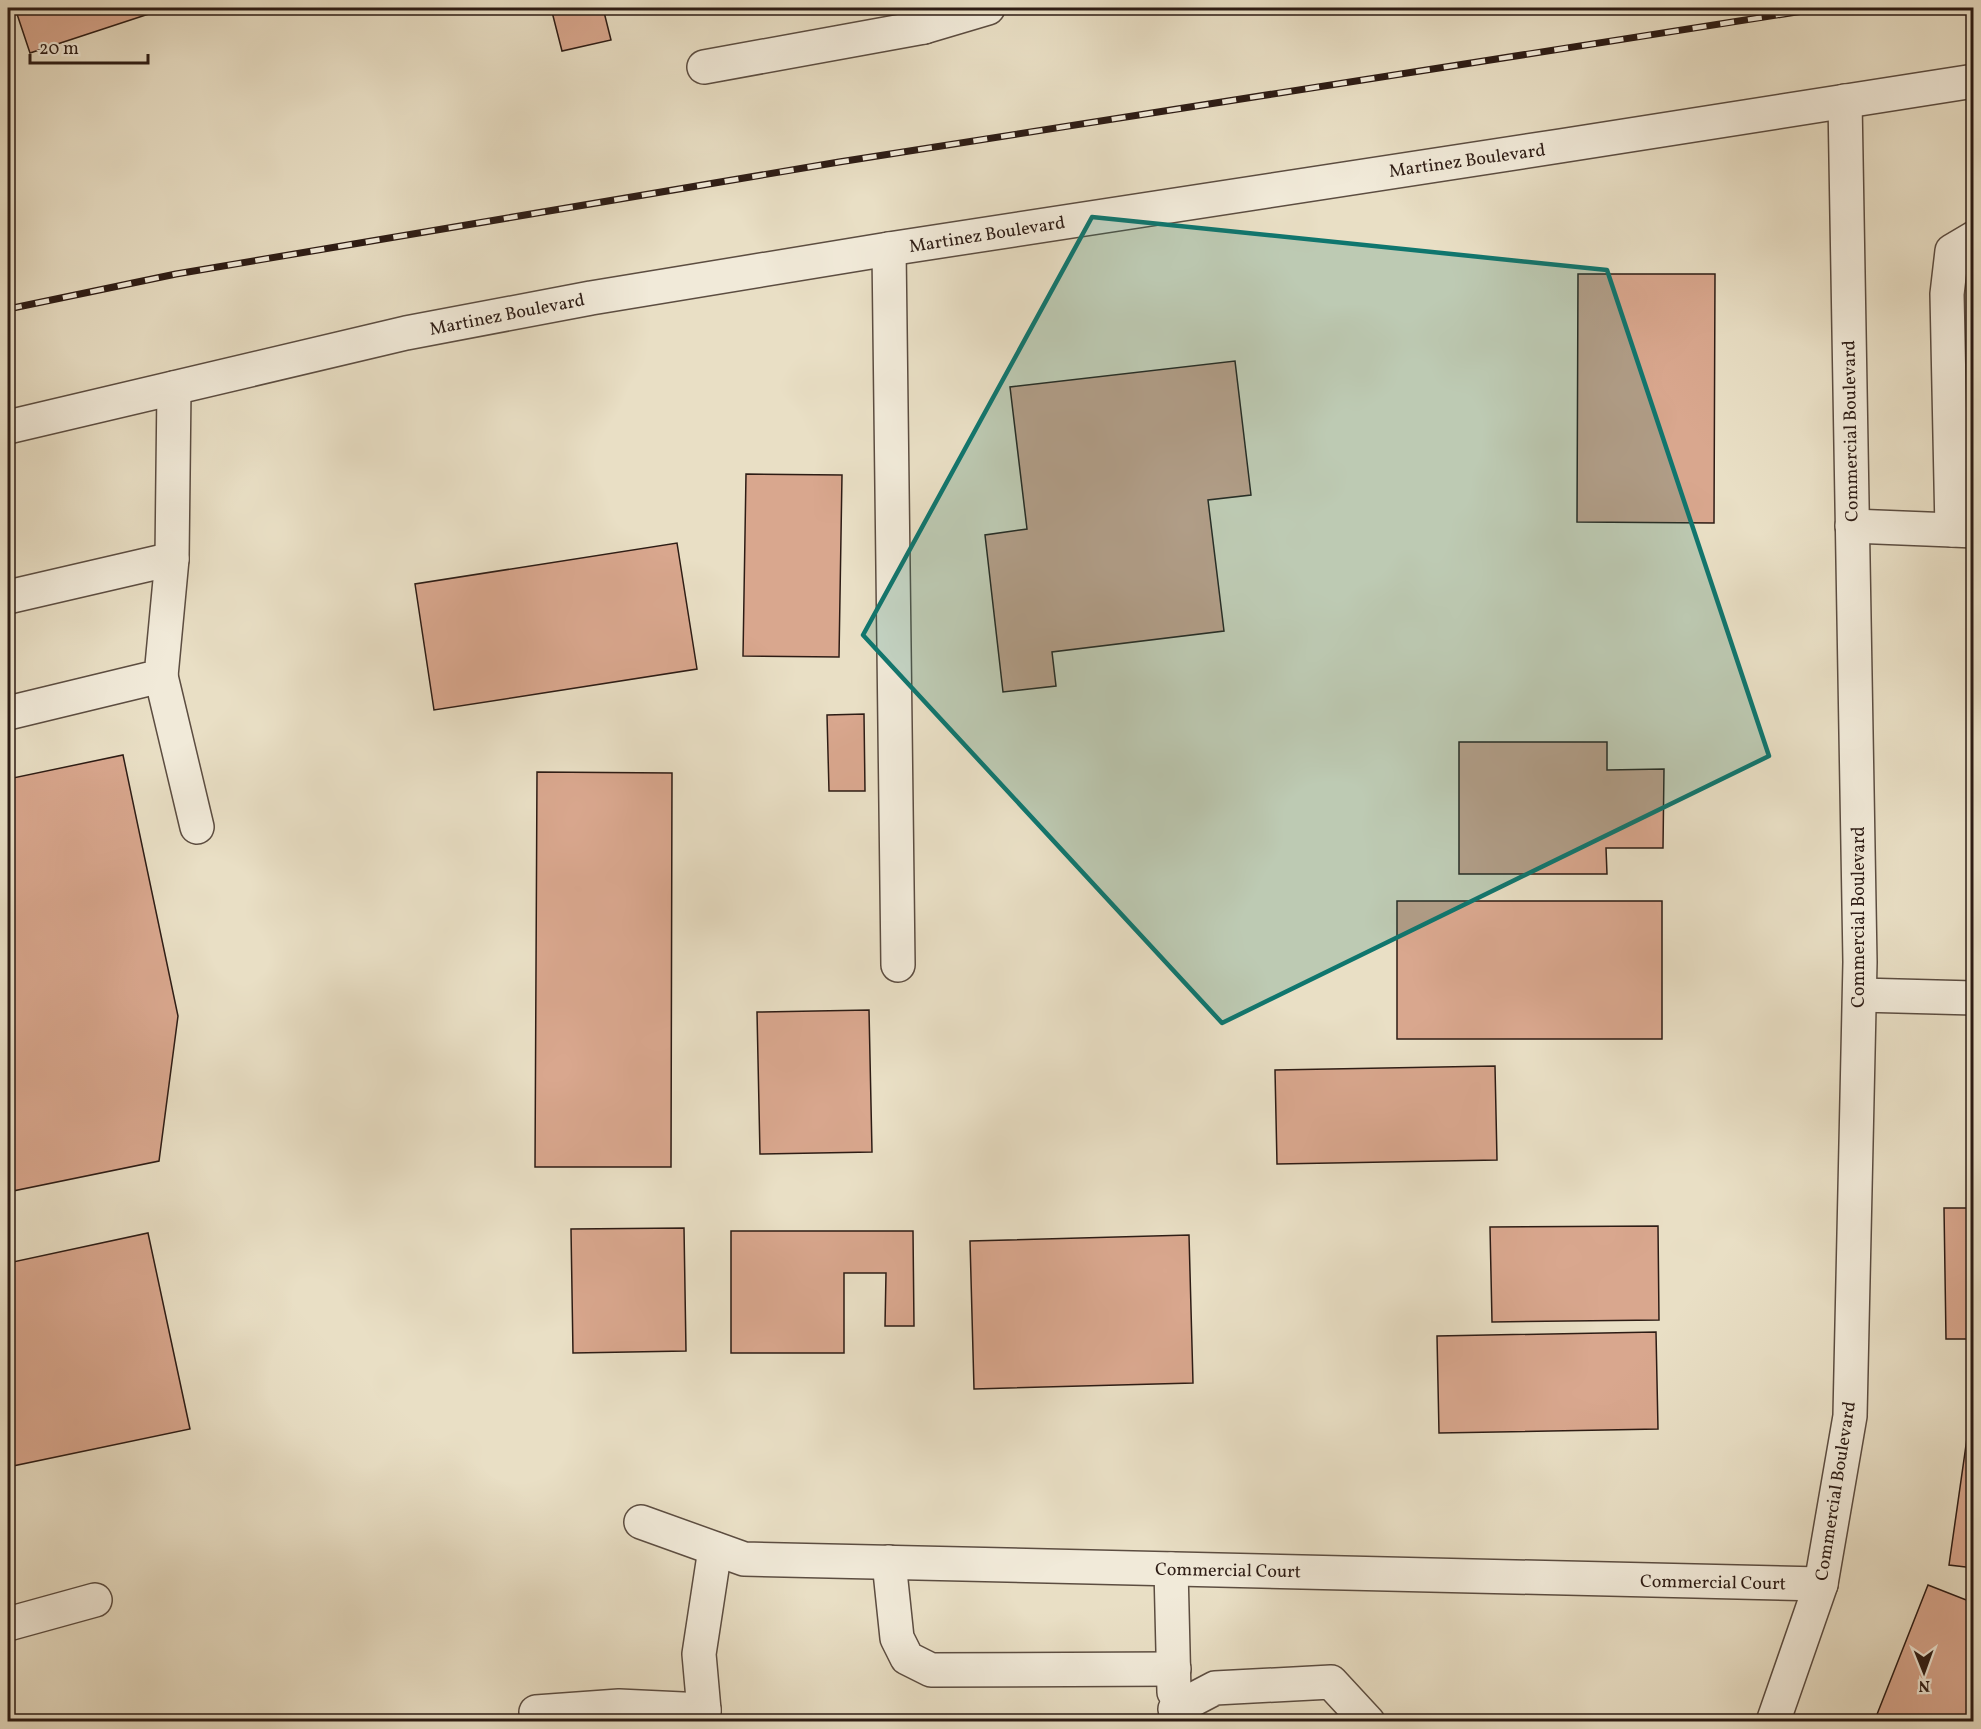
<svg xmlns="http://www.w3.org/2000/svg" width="1981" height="1729" viewBox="0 0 1981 1729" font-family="Vollkorn,serif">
	<rect width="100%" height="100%" fill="#e9dfc5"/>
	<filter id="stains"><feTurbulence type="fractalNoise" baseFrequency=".00333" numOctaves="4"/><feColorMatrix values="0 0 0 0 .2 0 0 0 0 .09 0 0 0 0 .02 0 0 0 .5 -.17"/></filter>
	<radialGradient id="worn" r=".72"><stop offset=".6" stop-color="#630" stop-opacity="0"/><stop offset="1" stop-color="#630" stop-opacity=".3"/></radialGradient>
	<!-- building -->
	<g fill="#d9a78e" stroke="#2d1c15" stroke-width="1.5">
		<polygon points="15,8 167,8 30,53"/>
		<polygon points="551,8 603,8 611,40 562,51"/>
		<polygon points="1578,274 1715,274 1714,523 1577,522"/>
		<polygon points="1235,361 1251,495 1208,500 1224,631 1052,652 1056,686 1003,692 985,535 1027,529 1010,387"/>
		<polygon points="746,474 842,475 839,657 743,656"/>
		<polygon points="677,543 697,669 434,710 415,584"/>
		<polygon points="864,714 865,791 829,791 827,715"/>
		<polygon points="1459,742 1607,742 1607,770 1664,769 1663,848 1606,848 1607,874 1459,874"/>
		<polygon points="123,755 178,1016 159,1161 8,1192 8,779"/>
		<polygon points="537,772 672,773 671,1167 535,1167"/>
		<rect x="1397" y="901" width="265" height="138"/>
		<polygon points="869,1010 872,1152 760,1154 757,1012"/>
		<polygon points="1495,1066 1497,1160 1277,1164 1275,1070"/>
		<polygon points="1944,1208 1974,1208 1974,1339 1946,1339"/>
		<polygon points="1658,1226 1659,1320 1492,1322 1490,1227"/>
		<polygon points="684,1228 686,1351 573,1353 571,1229"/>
		<polygon points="731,1231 913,1231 914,1326 885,1326 886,1273 844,1273 844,1353 731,1353"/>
		<polygon points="148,1233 190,1429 8,1467 8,1263"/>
		<polygon points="1189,1235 1193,1383 974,1389 970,1241"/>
		<polygon points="1656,1332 1658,1429 1439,1433 1437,1336"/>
		<polygon points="1971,1410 1974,1410 1974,1568 1949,1565"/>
		<polygon points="1928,1585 1974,1603 1974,1722 1874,1722"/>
	</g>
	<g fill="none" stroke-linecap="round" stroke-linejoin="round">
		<!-- minor casing -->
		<g stroke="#5c4d41" stroke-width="36">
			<g id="minor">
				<polyline points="917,8 924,27 988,8"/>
				<polyline points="704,67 924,27"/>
				<polyline points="1974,238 1952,251 1947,294 1952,530 1974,531"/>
				<polyline points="889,249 898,965"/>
				<polyline points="8,427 406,333 591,298 889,249 1560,146 1974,81"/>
				<polyline points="1852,526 1952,530"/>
				<polyline points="8,597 172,559"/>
				<polyline points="161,676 197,827"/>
				<polyline points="8,713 161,676 172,559 174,388"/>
				<polyline points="1860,995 1974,998"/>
				<polyline points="641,1522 744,1559 1821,1584"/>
				<polyline points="889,1562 897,1638 907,1658 931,1670 1174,1669"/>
				<polyline points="1171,1569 1174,1692"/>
				<polyline points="8,1624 95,1600"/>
				<polyline points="1175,1709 1215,1688 1331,1682 1368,1722"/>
				<polyline points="704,1710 699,1654 715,1549"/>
				<polyline points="537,1722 536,1712 619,1706 704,1710 704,1722"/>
				<polyline points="1773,1722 1821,1584 1850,1416 1860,962 1845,101"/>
			</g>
		</g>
		<!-- minor -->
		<use href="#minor" stroke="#f1ead9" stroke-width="33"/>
		<!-- rail casing -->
		<g stroke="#2d1c15" stroke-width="7">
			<polyline id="rail" points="8,309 176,274 839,162 1822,8"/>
		</g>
		<!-- rail -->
		<use href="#rail" stroke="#f1ead9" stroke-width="4.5" stroke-dasharray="14" stroke-linecap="butt"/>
	</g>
	<!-- marked area -->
	<path fill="#0f766e" fill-opacity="0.2" stroke="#0f766e" stroke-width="4.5" stroke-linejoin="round" d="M1092,217L1607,270L1769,756L1222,1023L863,635Z"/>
	<g text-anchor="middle" stroke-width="4.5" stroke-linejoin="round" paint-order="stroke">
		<!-- street labels -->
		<g font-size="18" fill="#2d1c15" stroke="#f1ead9">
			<text transform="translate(1467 160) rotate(-8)" y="6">Martinez Boulevard</text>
			<text transform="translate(987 234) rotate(-9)" y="6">Martinez Boulevard</text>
			<text transform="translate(507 314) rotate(-11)" y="6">Martinez Boulevard</text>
			<text transform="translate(1850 431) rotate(-91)" y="6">Commercial Boulevard</text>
			<text transform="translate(1858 917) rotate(-90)" y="6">Commercial Boulevard</text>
			<text transform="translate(1835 1491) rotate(-81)" y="6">Commercial Boulevard</text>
			<text transform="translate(1228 1570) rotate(1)" y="6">Commercial Court</text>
			<text transform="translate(1713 1582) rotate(1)" y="6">Commercial Court</text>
		</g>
	</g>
	<!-- margin -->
	<rect width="1981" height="1729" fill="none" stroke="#e9dfc5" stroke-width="30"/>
	<rect x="9" y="9" width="1963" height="1711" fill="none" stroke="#2d1c15" stroke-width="3"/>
	<rect x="15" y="15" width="1951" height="1699" fill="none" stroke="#2d1c15" stroke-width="1.5"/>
	<!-- north arrow -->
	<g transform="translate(1924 1672) rotate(179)" stroke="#f1ead9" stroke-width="4.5" paint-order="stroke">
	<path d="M0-4.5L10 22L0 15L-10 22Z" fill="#2d1c15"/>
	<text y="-9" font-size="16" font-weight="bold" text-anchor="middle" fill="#2d1c15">N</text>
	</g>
	<!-- scale -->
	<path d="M30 54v9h118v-9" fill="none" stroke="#2d1c15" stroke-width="3"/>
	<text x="39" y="54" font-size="18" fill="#2d1c15" stroke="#f1ead9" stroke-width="4.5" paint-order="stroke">20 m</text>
	<rect width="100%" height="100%" filter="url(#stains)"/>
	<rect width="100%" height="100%" fill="url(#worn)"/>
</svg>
